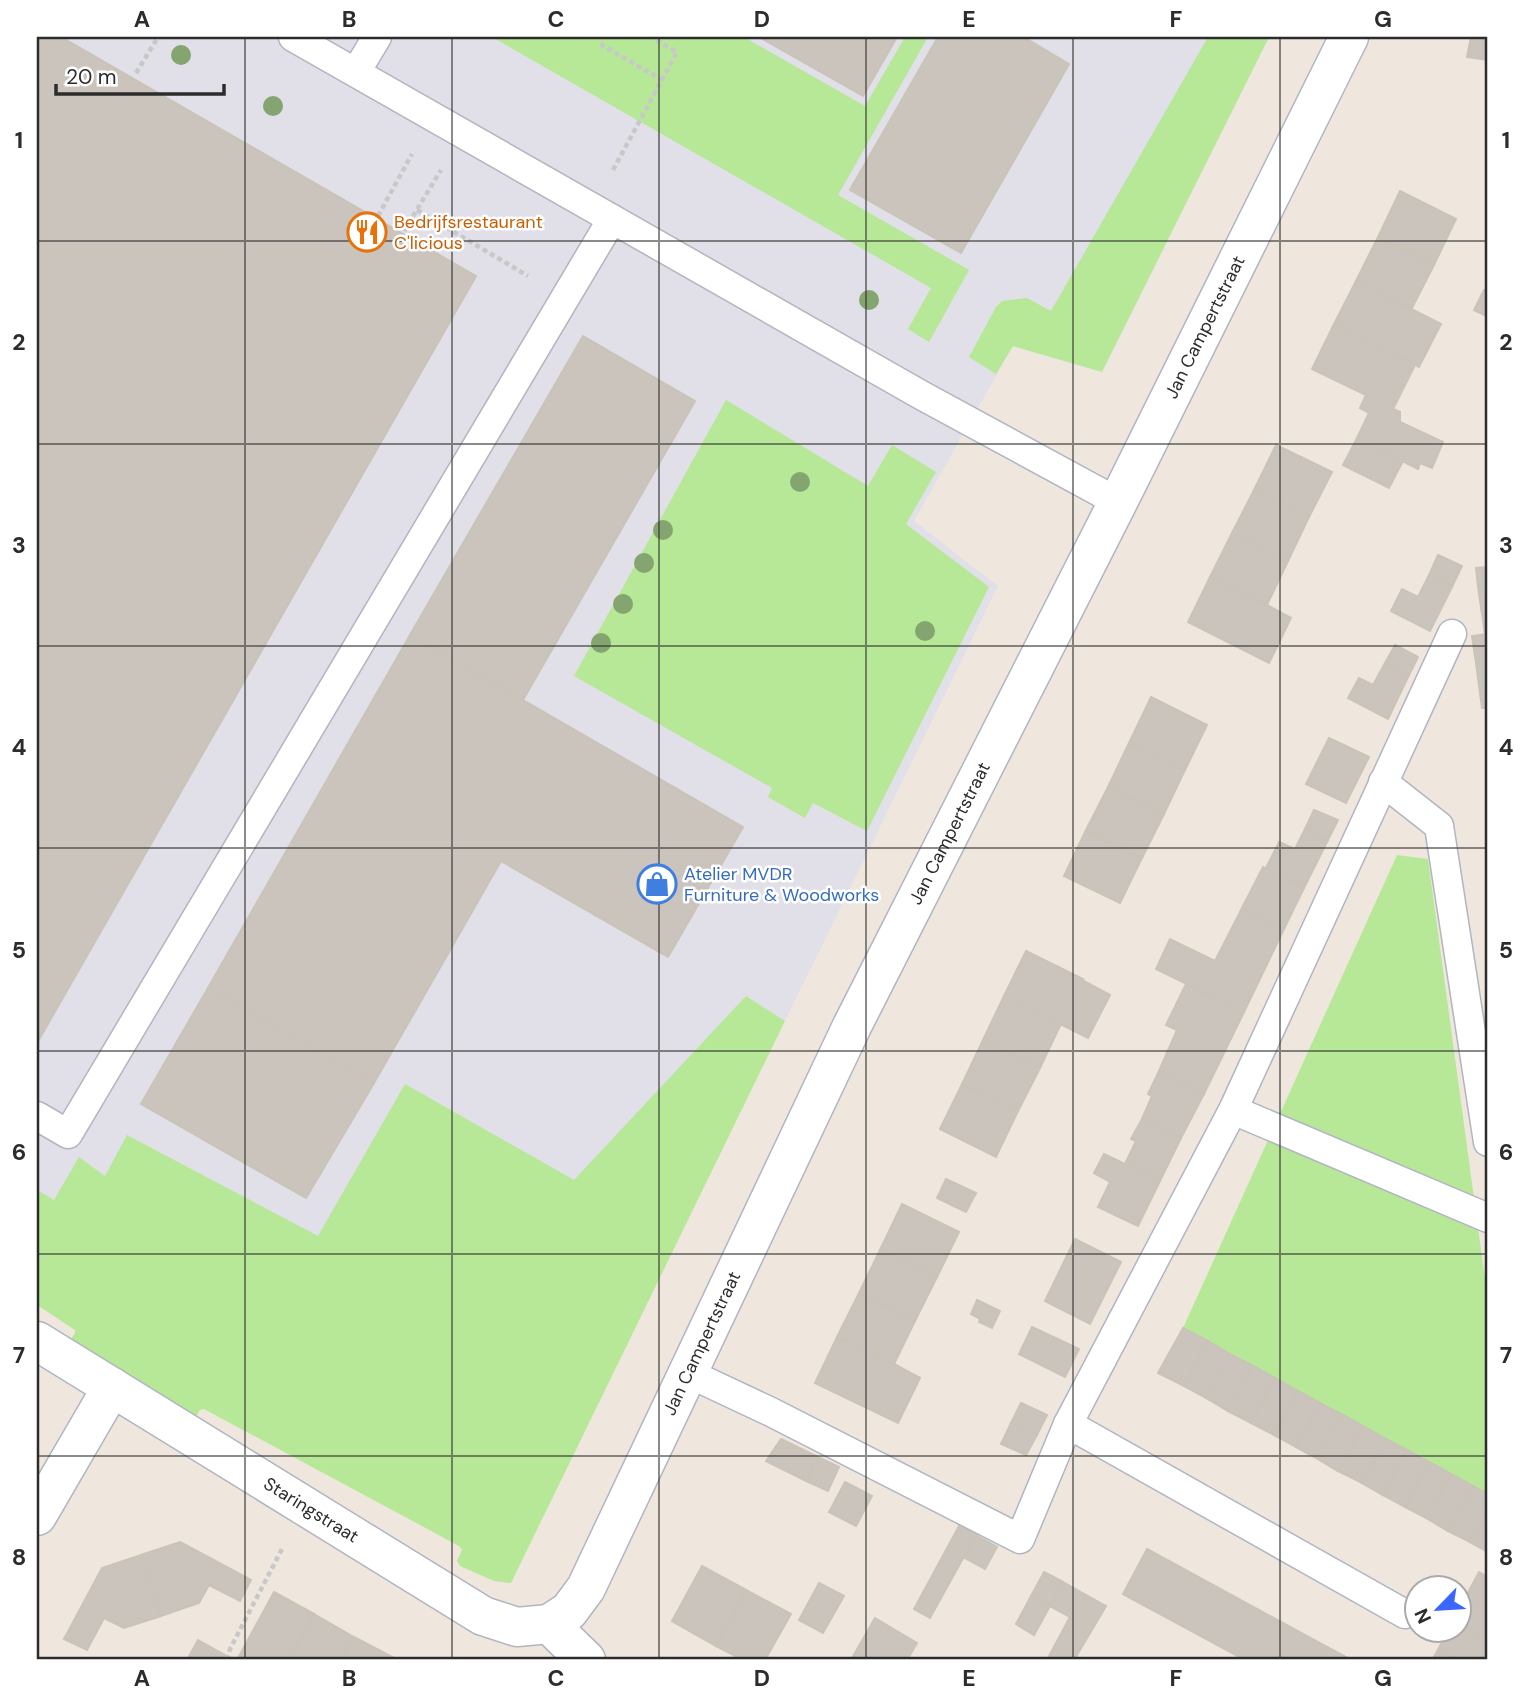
<svg xmlns="http://www.w3.org/2000/svg" width="1525" height="1697" viewBox="0 0 1525 1697" font-family="'DM Sans',sans-serif">
	<rect width="100%" height="100%" fill="#efe7de"/>
	<!-- industrial -->
	<polygon fill="#e1dfe7" points="37,37 1269,37 1102,372 1013,346 914,521 998,586 785,1021 745,996 422,1461 37,1236"/>
	<!-- green -->
	<g fill="#b6e898">
		<polygon points="492,37 744,37 865,106 905,37 928,37 838,195 969,270 929,342 908,329 931,288"/>
		<polygon points="1208,37 1269,37 1102,372 1013,346 996,374 969,357 996,307 1002,301 1027,298 1051,311"/>
		<polygon points="726,400 868,486 892,445 936,472 906,524 989,587 867,831 813,803 805,818 768,797 772,788 574,676"/>
		<polygon points="1397,855 1428,859 1488,1301 1488,1495 1183,1328"/>
		<polygon points="746,996 785,1021 511,1583 494,1581 460,1566 457,1561 462,1550 459,1546 204,1409 200,1410 195,1419 70,1341 75,1333 75,1330 37,1305 37,1190 54,1200 79,1157 105,1176 127,1135 318,1236 405,1084 574,1180"/>
	</g>
	<!-- building -->
	<g fill="#cac4bd" stroke="#cac3b7" stroke-width="2">
		<polygon points="37,37 61,37 476,276 37,1043"/>
		<polygon points="759,37 897,37 863,96"/>
		<polygon points="938,37 1028,37 1027,39 1069,64 961,253 850,190"/>
		<polygon points="1471,37 1488,37 1488,60 1467,57"/>
		<polygon points="1400,191 1456,219 1434,265 1378,237"/>
		<polygon points="1378,237 1434,265 1412,308 1356,281"/>
		<polygon points="1356,281 1441,324 1419,367 1334,324"/>
		<polygon points="1484,290 1488,291 1488,317 1474,310"/>
		<polygon points="1334,324 1415,365 1393,409 1400,412 1400,422 1443,442 1432,468 1420,463 1418,469 1357,438 1369,413 1360,408 1366,395 1312,369"/>
		<polygon points="583,336 695,401 523,700 410,635"/>
		<polygon points="1357,438 1403,461 1389,488 1343,465"/>
		<polygon points="1276,445 1332,472 1309,517 1254,490"/>
		<polygon points="1254,490 1309,517 1288,561 1232,533"/>
		<polygon points="1232,533 1288,561 1267,605 1210,577"/>
		<polygon points="1438,555 1462,566 1452,587 1429,575"/>
		<polygon points="1488,567 1488,585 1478,587 1476,568"/>
		<polygon points="1429,575 1452,587 1430,631 1391,611 1402,589 1418,597"/>
		<polygon points="1210,577 1267,605 1291,618 1269,663 1188,622"/>
		<polygon points="1488,585 1488,634 1485,635 1478,587"/>
		<polygon points="1488,634 1488,662 1476,663 1472,636"/>
		<polygon points="410,635 743,827 668,957 501,861 374,1083 208,988"/>
		<polygon points="1395,645 1418,657 1409,675 1385,663"/>
		<polygon points="1488,662 1488,708 1482,708 1476,663"/>
		<polygon points="1385,663 1409,675 1388,719 1348,698 1359,678 1373,685"/>
		<polygon points="1151,697 1207,725 1185,770 1129,743"/>
		<polygon points="1329,738 1369,757 1346,803 1306,784"/>
		<polygon points="1129,743 1185,770 1164,814 1108,787"/>
		<polygon points="1108,787 1164,814 1142,858 1086,830"/>
		<polygon points="1314,810 1338,820 1328,840 1305,829"/>
		<polygon points="1305,829 1328,840 1304,888 1266,868 1279,842 1295,849"/>
		<polygon points="1086,830 1142,858 1120,903 1064,876"/>
		<polygon points="1263,867 1304,888 1284,929 1242,908"/>
		<polygon points="1242,908 1284,929 1244,1012 1156,969 1170,939 1215,961"/>
		<polygon points="1026,951 1083,979 1082,980 1110,995 1088,1038 1004,996"/>
		<polygon points="1186,984 1244,1012 1204,1094 1159,1071 1177,1030 1166,1025"/>
		<polygon points="208,988 374,1083 306,1198 141,1104"/>
		<polygon points="1004,996 1061,1024 1040,1068 983,1040"/>
		<polygon points="983,1040 1040,1068 1018,1111 962,1084"/>
		<polygon points="1159,1071 1204,1094 1181,1138 1142,1119 1152,1096 1148,1094"/>
		<polygon points="962,1084 1018,1111 996,1157 940,1129"/>
		<polygon points="1142,1119 1181,1138 1160,1181 1125,1164 1136,1141 1131,1139"/>
		<polygon points="1104,1154 1160,1181 1138,1226 1098,1207 1110,1182 1094,1173"/>
		<polygon points="946,1179 976,1193 966,1212 937,1198"/>
		<polygon points="902,1204 959,1232 937,1277 880,1250"/>
		<polygon points="1075,1239 1121,1262 1090,1324 1045,1301"/>
		<polygon points="880,1250 937,1277 915,1321 859,1293"/>
		<polygon points="859,1293 915,1321 894,1364 920,1378 837,1337"/>
		<polygon points="977,1300 1000,1311 992,1328 979,1322 980,1319 971,1314"/>
		<polygon points="1032,1327 1079,1349 1065,1377 1019,1354"/>
		<polygon points="1183,1328 1208,1341 1184,1386 1158,1373"/>
		<polygon points="837,1337 920,1378 898,1423 815,1383"/>
		<polygon points="1208,1341 1230,1354 1206,1398 1184,1386"/>
		<polygon points="1230,1354 1253,1366 1228,1411 1206,1398"/>
		<polygon points="1253,1366 1275,1378 1251,1423 1228,1411"/>
		<polygon points="1275,1378 1298,1391 1274,1435 1251,1423"/>
		<polygon points="1298,1391 1320,1403 1296,1447 1274,1435"/>
		<polygon points="1021,1403 1047,1415 1037,1435 1011,1423"/>
		<polygon points="1320,1403 1341,1414 1316,1458 1296,1447"/>
		<polygon points="1341,1414 1363,1426 1338,1471 1316,1458"/>
		<polygon points="1011,1423 1037,1435 1026,1455 1001,1444"/>
		<polygon points="1363,1426 1386,1439 1362,1483 1338,1471"/>
		<polygon points="781,1439 818,1457 806,1481 766,1461"/>
		<polygon points="1386,1439 1407,1450 1383,1495 1362,1483"/>
		<polygon points="1407,1450 1429,1462 1405,1507 1383,1495"/>
		<polygon points="818,1457 839,1467 828,1491 806,1481"/>
		<polygon points="1429,1462 1451,1474 1426,1518 1405,1507"/>
		<polygon points="1451,1474 1473,1486 1448,1531 1426,1518"/>
		<polygon points="845,1482 872,1496 856,1526 829,1512"/>
		<polygon points="1473,1486 1488,1494 1488,1510 1470,1542 1448,1531"/>
		<polygon points="1488,1510 1488,1552 1470,1542"/>
		<polygon points="959,1526 976,1535 930,1618 914,1609"/>
		<polygon points="976,1535 997,1547 985,1569 965,1558"/>
		<polygon points="180,1542 251,1580 240,1601 209,1585 199,1603 161,1616 141,1555"/>
		<polygon points="1147,1549 1327,1647 1321,1660 1245,1660 1123,1594"/>
		<polygon points="141,1555 161,1616 124,1628 104,1618 87,1650 64,1639 102,1568"/>
		<polygon points="702,1566 746,1590 716,1646 672,1621"/>
		<polygon points="1044,1572 1063,1582 1050,1606 1031,1596"/>
		<polygon points="1479,1572 1488,1577 1488,1611 1465,1598"/>
		<polygon points="1063,1582 1106,1606 1074,1660 1047,1660 1070,1617 1050,1606"/>
		<polygon points="819,1583 844,1596 823,1633 799,1620"/>
		<polygon points="746,1590 791,1614 765,1660 743,1660 716,1646"/>
		<polygon points="274,1592 314,1614 289,1660 237,1660"/>
		<polygon points="1031,1596 1050,1606 1034,1635 1016,1624"/>
		<polygon points="1465,1598 1488,1611 1488,1643 1458,1627 1458,1610"/>
		<polygon points="314,1614 354,1637 341,1660 289,1660"/>
		<polygon points="875,1618 917,1643 907,1660 851,1660"/>
		<polygon points="1458,1627 1488,1643 1488,1660 1458,1660 1438,1650 1448,1630 1458,1630"/>
		<polygon points="354,1637 394,1658 393,1660 341,1660"/>
		<polygon points="198,1640 225,1655 222,1660 187,1660"/>
		<polygon points="1327,1647 1350,1659 1350,1660 1321,1660"/>
		<polygon points="1438,1650 1458,1660 1432,1660"/>
	</g>
	<g fill="none" stroke-linecap="round" stroke-linejoin="round">
		<!-- lane casing -->
		<g stroke="#b2b5c1" stroke-width="31">
			<g id="lane">
				<polyline points="293,37 921,395 1118,502"/>
				<polyline points="356,72 377,37"/>
				<polyline points="1383,782 1439,826 1488,1142"/>
				<polyline points="1233,1110 1488,1218"/>
				<polyline points="37,1116 68,1134 612,219"/>
				<polyline points="688,1373 771,1412 1020,1539 1068,1424 1233,1110 1452,634"/>
				<polyline points="1068,1424 1405,1614"/>
			</g>
		</g>
		<!-- street casing -->
		<g stroke="#b2b5c1" stroke-width="41">
			<g id="street">
				<path id="s1" d="M37,1341L483,1616L517,1627L549,1624L569,1611L586,1588L852,1026L1118,502L1349,37"/>
				<polyline points="37,1516 112,1387"/>
				<polyline points="549,1624 586,1660"/>
			</g>
		</g>
		<!-- path -->
		<g stroke="#c8c8c8" stroke-width="4.5" stroke-dasharray="5 3.5" stroke-linecap="butt">
			<polyline points="600,44 662,80"/>
			<polyline points="136,73 158,37"/>
			<polyline points="613,170 677,52 651,37"/>
			<polyline points="417,210 528,276"/>
			<polyline points="378,216 412,154"/>
			<polyline points="404,231 441,170"/>
			<polyline points="227,1660 230,1649 282,1549"/>
		</g>
		<!-- lane -->
		<use href="#lane" stroke="#fff" stroke-width="28"/>
		<!-- street -->
		<use href="#street" stroke="#fff" stroke-width="38"/>
	</g>
	<!-- trees -->
	<g fill="#84a570">
		<circle cx="181" cy="55" r="10"/>
		<circle cx="273" cy="106" r="10"/>
		<circle cx="869" cy="300" r="10"/>
		<circle cx="800" cy="482" r="10"/>
		<circle cx="663" cy="530" r="10"/>
		<circle cx="644" cy="563" r="10"/>
		<circle cx="623" cy="604" r="10"/>
		<circle cx="925" cy="631" r="10"/>
		<circle cx="601" cy="643" r="10"/>
	</g>
	<!-- grid -->
	<path fill="none" stroke="#2c2c2c" stroke-width="2" stroke-opacity="0.55" d="M245,37V1660M452,37V1660M659,37V1660M866,37V1660M1073,37V1660M1280,37V1660M37,241H1488M37,444H1488M37,646H1488M37,848H1488M37,1051H1488M37,1254H1488M37,1456H1488"/>
	<!-- icons -->
	<defs>
		<g id="restaurant-ring" transform="scale(2.0125)"><circle r="9.5" fill="#fff" stroke="#e8710a" stroke-width="1.5"/><path d="M-5-6h1v4h1v-4h1v4h1v-4h1v5L-1.5 .5V6h-2V.5L-5-1ZM5-6V6H3V1.5H1.5Q1.5-4 5-6Z" fill="#e8710a"/></g>
		<g id="shop-ring" transform="scale(2.0125)"><circle r="9.5" fill="#fff" stroke="#3f7fe0" stroke-width="1.5"/><path d="M-5-2.5h2.3a2.7 3.5 0 0 1 5.4 0H5L5.5 6h-11ZM-1.5-2.5h3a1.5 2.3 0 0 0-3 0Z" fill="#3f7fe0"/></g>
	</defs>
	<g fill-rule="evenodd">
		<use href="#restaurant-ring" x="367" y="232"/>
		<use href="#shop-ring" x="657" y="884"/>
	</g>
	<g text-anchor="middle" stroke-width="5" stroke-linejoin="round" paint-order="stroke">
		<!-- food labels -->
		<g font-size="18" fill="#c56008" stroke="#fff" text-anchor="start">
			<text x="394" y="228">Bedrijfsrestaurant<tspan x="394" dy="21">C'licious</tspan></text>
		</g>
		<!-- street labels -->
		<g font-size="18" fill="#2c2c2c" stroke="#fff">
			<text dy="6" stroke="none"><textPath href="#s1" startOffset="2049">Jan Campertstraat</textPath></text>
			<text dy="6" stroke="none"><textPath href="#s1" startOffset="1482">Jan Campertstraat</textPath></text>
			<text dy="6" stroke="none"><textPath href="#s1" startOffset="915">Jan Campertstraat</textPath></text>
			<text dy="6" stroke="none"><textPath href="#s1" startOffset="322">Staringstraat</textPath></text>
		</g>
		<!-- shop labels -->
		<g font-size="18" fill="#366cbe" stroke="#fff" text-anchor="start">
			<text x="684" y="880">Atelier MVDR<tspan x="684" dy="21">Furniture &amp; Woodworks</tspan></text>
		</g>
	</g>
	<!-- border -->
	<rect width="1525" height="1697" fill="none" stroke="#ffffff" stroke-width="77"/>
	<!-- north arrow -->
	<g transform="translate(1438 1609) rotate(245)"><circle r="33" fill="#ffffff" stroke="#ababab" stroke-width="2"/>
	<path d="M0-5L12 26L0 18L-12 26Z" fill="#3b66ff"/>
	<text y="-10" font-size="19" font-weight="bold" text-anchor="middle" fill="#2c2c2c">N</text>
	</g>
	<!-- scale -->
	<path d="M56 84v10h168v-10" fill="none" stroke="#2c2c2c" stroke-width="3.5"/>
	<text x="66" y="84" font-size="21" fill="#2c2c2c" stroke="#ffffff" stroke-width="5" paint-order="stroke">20 m</text>
	<rect x="38" y="38" width="1448" height="1620" fill="none" stroke="#2c2c2c" stroke-width="2.5"/>
	<g font-size="23" text-anchor="middle" font-weight="bold" fill="#2c2c2c">
		<text x="142" y="27">A</text>
		<text x="349" y="27">B</text>
		<text x="556" y="27">C</text>
		<text x="762" y="27">D</text>
		<text x="969" y="27">E</text>
		<text x="1176" y="27">F</text>
		<text x="1383" y="27">G</text>
		<text x="19" y="148">1</text>
		<text x="1506" y="148">1</text>
		<text x="19" y="350">2</text>
		<text x="1506" y="350">2</text>
		<text x="19" y="553">3</text>
		<text x="1506" y="553">3</text>
		<text x="19" y="755">4</text>
		<text x="1506" y="755">4</text>
		<text x="19" y="958">5</text>
		<text x="1506" y="958">5</text>
		<text x="19" y="1160">6</text>
		<text x="1506" y="1160">6</text>
		<text x="19" y="1363">7</text>
		<text x="1506" y="1363">7</text>
		<text x="19" y="1565">8</text>
		<text x="1506" y="1565">8</text>
		<text x="142" y="1686">A</text>
		<text x="349" y="1686">B</text>
		<text x="556" y="1686">C</text>
		<text x="762" y="1686">D</text>
		<text x="969" y="1686">E</text>
		<text x="1176" y="1686">F</text>
		<text x="1383" y="1686">G</text>
	</g>
</svg>
